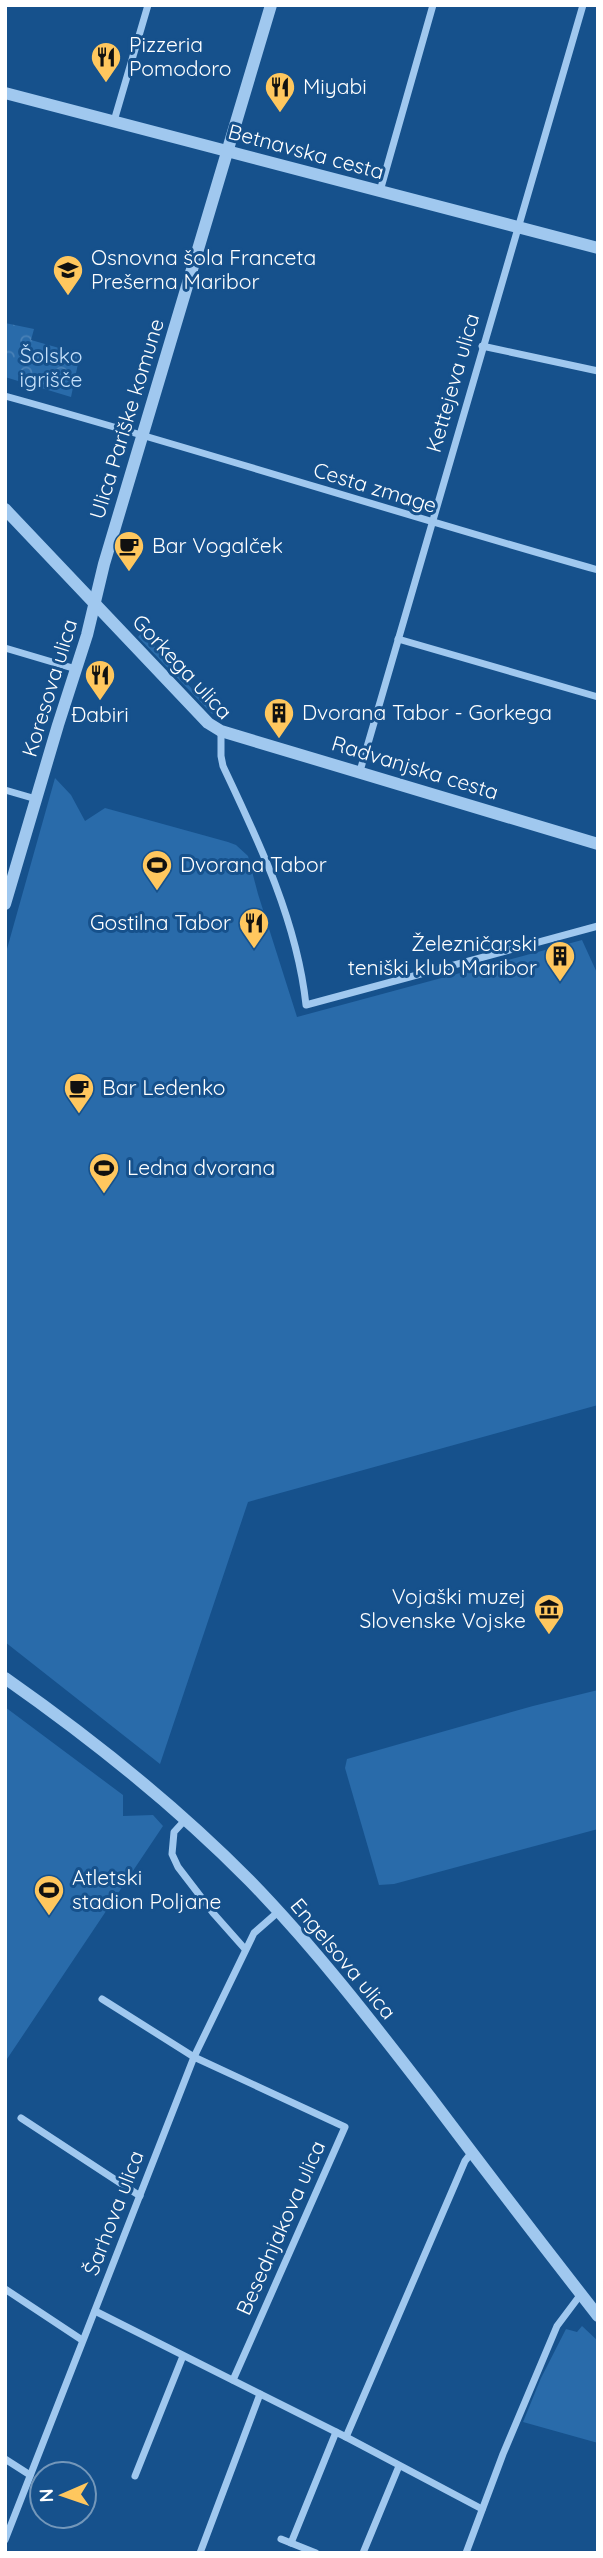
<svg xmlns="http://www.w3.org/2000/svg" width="603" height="2558" viewBox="0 0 603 2558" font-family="Quicksand,sans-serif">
	<defs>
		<pattern id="park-crowns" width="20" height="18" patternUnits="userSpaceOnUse" patternTransform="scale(1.75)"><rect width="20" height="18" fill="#296baa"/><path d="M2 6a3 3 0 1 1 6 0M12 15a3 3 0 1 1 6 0" fill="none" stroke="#4981b7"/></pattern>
	</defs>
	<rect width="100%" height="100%" fill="#16518c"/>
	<!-- green -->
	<g fill="#296baa">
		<polygon points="142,632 213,713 212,714 138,637"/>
		<polygon points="55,778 71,795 85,821 105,808 228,842 236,845 248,856 258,894 297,1017 582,940 598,975 598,1405 248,1502 160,1764 5,1642 5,956"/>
		<polygon points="598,1690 598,1829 394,1884 379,1885 345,1768 347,1759 533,1706"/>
		<polygon points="5,1707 123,1795 123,1816 153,1815 163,1826 5,2062"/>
		<polygon points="582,2326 598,2341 598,2443 523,2422 541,2378 566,2329 577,2332"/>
	</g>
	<!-- park -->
	<polygon fill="url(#park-crowns)" points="5,323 34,329 31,340 80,354 71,397 5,377"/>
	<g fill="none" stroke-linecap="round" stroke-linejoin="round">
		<!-- minor -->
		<g stroke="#a0c8ef" stroke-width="7">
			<polyline points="114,121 148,5"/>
			<polyline points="380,191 433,5"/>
			<polyline points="482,346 598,371"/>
			<path d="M5,396C204,451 400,514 598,570"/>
			<polyline points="398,639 598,697"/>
			<polyline points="5,648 76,669"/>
			<path d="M221,731V756L223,766C259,842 297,921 306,1005L598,926"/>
			<polyline points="360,771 583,5"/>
			<polyline points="5,790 36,799"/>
			<polyline points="185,1820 174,1832 172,1854 178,1867 214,1914 245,1949"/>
			<polyline points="102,1999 194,2057 345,2127 233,2380"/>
			<polyline points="21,2118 140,2196"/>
			<polyline points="5,2289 82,2340"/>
			<polyline points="95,2311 346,2437 482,2509"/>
			<polyline points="346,2437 465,2161 472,2152"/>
			<polyline points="5,2459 30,2475"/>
			<polyline points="135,2476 183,2356"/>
			<polyline points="281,2539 316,2553"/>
			<polyline points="5,2540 194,2057 254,1933 278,1912"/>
			<polyline points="291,2543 336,2432"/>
			<polyline points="200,2553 260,2394"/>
			<polyline points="363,2553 399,2466"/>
			<polyline points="466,2553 503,2454 557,2326 581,2294"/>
		</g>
		<!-- tertiary -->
		<g stroke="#a0c8ef" stroke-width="12">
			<polyline points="5,93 598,248"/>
			<polyline points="5,509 208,723 221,731 598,844"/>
			<polyline points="5,904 58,725 87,635 104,564 271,5"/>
			<path d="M5,1678C92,1739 175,1805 250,1881C315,1948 373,2023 430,2097C485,2170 541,2243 598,2316"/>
		</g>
	</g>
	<!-- icons -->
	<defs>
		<g id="restaurant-pin" transform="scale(1.575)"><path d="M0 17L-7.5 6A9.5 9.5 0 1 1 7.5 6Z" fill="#ffc75e" stroke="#16518c"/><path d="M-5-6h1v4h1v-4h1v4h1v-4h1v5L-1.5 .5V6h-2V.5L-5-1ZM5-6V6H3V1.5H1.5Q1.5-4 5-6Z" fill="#111"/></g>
		<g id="school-pin" transform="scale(1.575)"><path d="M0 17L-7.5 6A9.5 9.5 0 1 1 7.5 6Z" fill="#ffc75e" stroke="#16518c"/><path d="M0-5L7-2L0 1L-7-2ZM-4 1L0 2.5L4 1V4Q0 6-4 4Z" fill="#111"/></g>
		<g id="cafe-pin" transform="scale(1.575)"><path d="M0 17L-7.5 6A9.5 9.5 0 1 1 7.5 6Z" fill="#ffc75e" stroke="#16518c"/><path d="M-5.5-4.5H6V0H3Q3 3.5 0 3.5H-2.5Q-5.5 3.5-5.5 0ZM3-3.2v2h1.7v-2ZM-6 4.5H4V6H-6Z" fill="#111"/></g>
		<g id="building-pin" transform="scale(1.575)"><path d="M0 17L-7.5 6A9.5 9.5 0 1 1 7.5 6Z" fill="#ffc75e" stroke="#16518c"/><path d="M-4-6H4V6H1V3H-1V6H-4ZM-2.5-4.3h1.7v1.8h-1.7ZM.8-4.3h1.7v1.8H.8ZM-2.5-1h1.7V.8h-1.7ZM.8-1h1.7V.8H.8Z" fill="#111"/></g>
		<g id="stadium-pin" transform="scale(1.575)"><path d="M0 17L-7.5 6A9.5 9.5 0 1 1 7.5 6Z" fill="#ffc75e" stroke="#16518c"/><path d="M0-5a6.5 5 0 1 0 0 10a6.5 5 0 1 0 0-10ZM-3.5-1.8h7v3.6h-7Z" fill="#111"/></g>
		<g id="museum-pin" transform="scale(1.575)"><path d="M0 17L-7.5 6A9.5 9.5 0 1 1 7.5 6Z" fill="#ffc75e" stroke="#16518c"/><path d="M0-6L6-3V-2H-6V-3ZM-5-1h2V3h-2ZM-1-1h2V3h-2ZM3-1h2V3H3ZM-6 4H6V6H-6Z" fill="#111"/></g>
	</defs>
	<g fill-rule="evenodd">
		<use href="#restaurant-pin" x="106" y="57"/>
		<use href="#restaurant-pin" x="280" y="87"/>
		<use href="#school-pin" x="68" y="270"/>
		<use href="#cafe-pin" x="129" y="546"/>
		<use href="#restaurant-pin" x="100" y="675"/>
		<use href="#building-pin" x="279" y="713"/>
		<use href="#stadium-pin" x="157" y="865"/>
		<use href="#restaurant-pin" x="254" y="923"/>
		<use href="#building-pin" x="560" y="956"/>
		<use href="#cafe-pin" x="79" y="1088"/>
		<use href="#stadium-pin" x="104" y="1168"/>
		<use href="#museum-pin" x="549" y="1609"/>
		<use href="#stadium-pin" x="49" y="1890"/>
	</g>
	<g text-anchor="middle" stroke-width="6" stroke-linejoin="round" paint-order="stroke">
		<!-- poi labels -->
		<g font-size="21" fill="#fff" stroke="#16518c" text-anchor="start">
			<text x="129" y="52">Pizzeria<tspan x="129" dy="24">Pomodoro</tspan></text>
			<text x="303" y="94">Miyabi</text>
			<text x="91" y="265">Osnovna šola Franceta<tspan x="91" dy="24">Prešerna Maribor</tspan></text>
			<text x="152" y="553">Bar Vogalček</text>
			<text x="302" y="720">Dvorana Tabor - Gorkega</text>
			<text x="100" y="722" text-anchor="middle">Đabiri</text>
			<text x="180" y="872">Dvorana Tabor</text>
			<text x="231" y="930" text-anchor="end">Gostilna Tabor</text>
			<text x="537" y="951" text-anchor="end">Železničarski<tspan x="537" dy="24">teniški klub Maribor</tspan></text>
			<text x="102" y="1095">Bar Ledenko</text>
			<text x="127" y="1175">Ledna dvorana</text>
			<text x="526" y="1604" text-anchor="end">Vojaški muzej<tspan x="526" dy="24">Slovenske Vojske</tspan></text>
			<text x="72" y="1885">Atletski<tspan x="72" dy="24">stadion Poljane</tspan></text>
		</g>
		<!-- street labels -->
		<g font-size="21" fill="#fff" stroke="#16518c">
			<text transform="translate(306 152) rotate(15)" y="7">Betnavska cesta</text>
			<text transform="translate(453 383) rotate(-74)" y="7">Kettejeva ulica</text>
			<text transform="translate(127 419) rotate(-73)" y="7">Ulica Pariške komune</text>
			<text transform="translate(375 488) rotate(17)" y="7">Cesta zmage</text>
			<text transform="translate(182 667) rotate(47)" y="7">Gorkega ulica</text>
			<text transform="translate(50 688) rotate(-73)" y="7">Koresova ulica</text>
			<text transform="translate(415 768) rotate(17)" y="7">Radvanjska cesta</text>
			<text transform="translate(343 1959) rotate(50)" y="7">Engelsova ulica</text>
			<text transform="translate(114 2213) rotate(-69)" y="7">Šarhova ulica</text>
			<text transform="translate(281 2228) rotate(-66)" y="7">Besednjakova ulica</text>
		</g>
		<!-- park labels -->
		<g font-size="21" fill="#c6e1fb" stroke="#16518c">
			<text x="51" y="363">Šolsko<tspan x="51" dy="24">igrišče</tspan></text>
		</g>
	</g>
	<!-- border -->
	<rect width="603" height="2558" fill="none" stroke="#ffffff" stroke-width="14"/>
	<!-- north arrow -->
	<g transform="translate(63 2495) rotate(268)"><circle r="33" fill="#16518c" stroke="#7397ba" stroke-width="2"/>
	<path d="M0-5L12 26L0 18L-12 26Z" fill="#ffc75e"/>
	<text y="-10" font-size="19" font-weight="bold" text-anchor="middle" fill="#ffffff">N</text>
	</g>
</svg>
